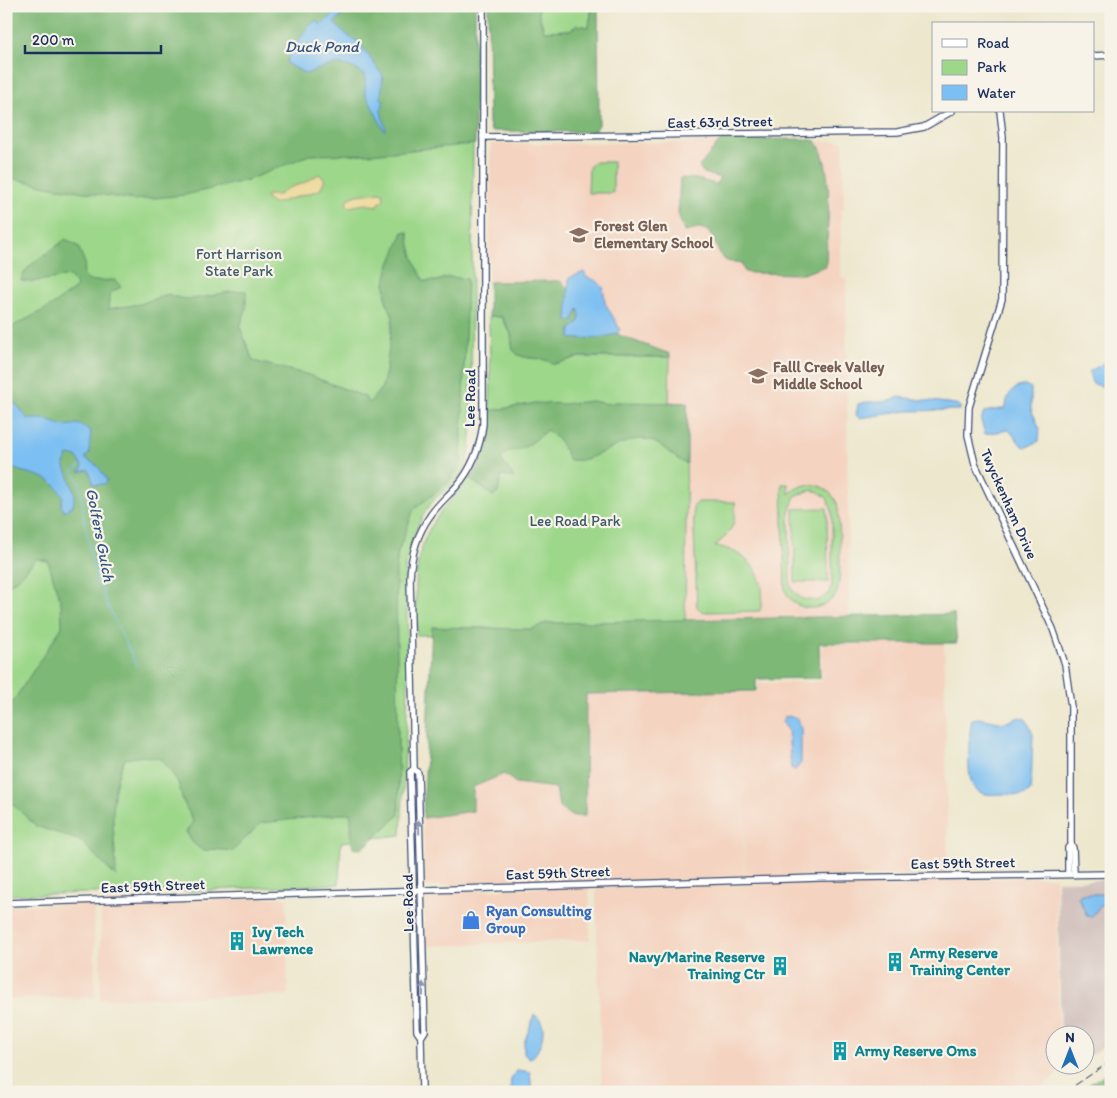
<svg xmlns="http://www.w3.org/2000/svg" width="1117" height="1098" viewBox="0 0 1117 1098" font-family="Itim,sans-serif">
	<rect width="100%" height="100%" fill="#f7f3e8"/>
	<filter id="ink" filterUnits="userSpaceOnUse"><feTurbulence type="fractalNoise" baseFrequency=".02" numOctaves="2"/><feDisplacementMap in="SourceGraphic" scale="10" xChannelSelector="R" yChannelSelector="G"/><feConvolveMatrix kernelMatrix="1 2 1 2 8 2 1 2 1" color-interpolation-filters="sRGB"/></filter>
	<filter id="wash" filterUnits="userSpaceOnUse"><feTurbulence type="fractalNoise" baseFrequency=".0096" numOctaves="4" result="noise"/><feDisplacementMap in="SourceGraphic" scale="20" xChannelSelector="R" yChannelSelector="G"/><feGaussianBlur stdDeviation="1.12" result="paint"/><feColorMatrix in="noise" values="0 0 0 0 0 0 0 0 0 0 0 0 0 0 0 0 0 1.4 0 .05"/><feComposite in="paint" operator="in"/></filter>
	<g filter="url(#wash)">
		<rect width="100%" height="100%" fill="#ede7cd"/>
		<!-- built -->
		<g fill="#f4d3c0">
			<polygon points="843,141 844,209 841,210 841,277 846,279 849,626 685,630 687,403 668,402 670,354 621,336 560,281 489,282 491,144"/>
			<polygon points="944,643 948,874 745,878 741,693 758,692 758,683 822,682 822,645"/>
			<polygon points="741,692 744,878 424,886 423,818 473,811 473,787 504,774 516,783 556,788 585,712 586,694"/>
			<polygon points="1055,877 1059,1035 1054,1036 1054,1066 1058,1066 1058,1075 1032,1092 602,1092 596,888"/>
			<polygon points="589,886 590,940 426,946 424,893"/>
			<polygon points="286,897 288,995 100,999 101,903"/>
			<polygon points="94,903 95,997 6,999 6,906"/>
		</g>
		<!-- industrial -->
		<polygon fill="#d0c0bc" points="1111,880 1111,1041 1085,1060 1084,1036 1061,1035 1057,881"/>
		<!-- green -->
		<g fill="#9dd78a" stroke="#5c8374" fill-rule="evenodd">
			<path d="M6,6H474L471,397C471,420 474,451 463,472C457,483 447,488 438,496C420,512 410,545 405,568L409,666L401,835L341,842L339,884L193,891L6,895Z"/>
			<polygon points="540,6 592,6 589,27 577,25 570,30 544,31 538,11"/>
			<polygon points="595,162 613,162 613,193 588,193 589,167"/>
			<path d="M489,316L501,317L511,334L513,349L530,358H547L554,364L579,357H670L669,402L687,403L685,630L417,635C416,586 410,548 444,508C458,491 474,478 482,456C495,425 489,352 489,316Z"/>
			<path d="M782,484H788L789,494C805,479 827,482 837,503C840,515 842,581 837,592C832,602 820,609 808,608C797,607 789,600 785,590ZM811,490L819,492L827,498L832,511V585L828,594L818,601L802,599L793,591L790,585L789,512L795,496Z"/>
			<path d="M698,502H735C736,525 732,531 715,546C748,551 770,577 760,611L702,612L697,607L693,507Z"/>
			<polygon points="827,508 828,582 795,582 794,509"/>
		</g>
		<!-- forest -->
		<g fill="#7eb876" stroke="#4c746a">
			<polygon points="6,6 475,6 475,144 370,154 309,155 248,180 185,195 133,200 47,186 6,177"/>
			<polygon points="488,6 540,6 538,11 544,31 570,30 577,25 589,27 592,6 598,6 599,125 594,132 491,131 489,123"/>
			<path d="M804,139L816,141C836,169 826,232 826,266L803,274L752,273L745,272L741,263C734,261 729,264 723,258C713,248 717,230 699,228C693,228 690,232 684,232L678,213L680,178L697,179L716,184L720,178L704,173L699,167L721,140Z"/>
			<path d="M403,232H408C410,250 415,265 424,281H436L449,277L467,279L461,466L447,484L414,509L398,552L396,570L399,815L363,848H353C349,833 353,826 350,813L261,823L233,851L213,849L203,851L193,843L186,832L193,821L183,801L178,782L162,759L143,756L125,759C105,796 116,837 116,877L81,841L36,826L6,798V712L62,627L61,603L48,561L36,559L21,576L6,587V330L53,305L77,287L70,276L31,282L21,281C24,263 54,251 65,239L78,246L85,263L83,275L89,281L115,280L121,287L110,293L108,309L140,304L168,294C192,307 221,289 246,291V309L240,327L253,361L309,375L365,397L369,403L382,387L386,371L393,316L386,301L385,283L388,269Z"/>
			<path d="M560,281L621,336L670,354V357H579L554,364C543,355 521,362 514,351C511,346 512,340 511,335C509,329 505,323 502,317L489,316V282Z"/>
			<path d="M592,401L609,404L616,402L687,403V464C671,458 662,441 644,439C617,438 589,467 568,459C564,446 558,438 547,430C533,441 526,451 508,451L501,459L514,478L501,476L498,493L493,496L470,479L483,456L489,411L536,403L563,404Z"/>
			<polygon points="954,614 957,643 819,643 820,678 756,679 756,691 586,694 585,816 571,816 559,807 556,788 516,783 504,774 473,787 473,811 423,818 432,627 532,629 546,623"/>
			<polygon points="1111,1070 1111,1092 1078,1092"/>
		</g>
		<!-- sand -->
		<g fill="#eeda9e" stroke="#84847e">
			<polygon points="319,174 325,179 320,190 273,204 266,199 267,195 279,195 288,188 304,183"/>
			<polygon points="380,192 383,193 384,199 376,206 365,204 349,207 346,203 348,199 357,195"/>
		</g>
		<!-- water -->
		<g fill="#7cbff2" stroke="#4c77a8">
			<path d="M344,6H353L334,23L351,38L358,41L383,76L381,98L384,101L381,111L386,130H384L365,93V75C342,59 331,64 306,74L287,64V60L309,25L317,20L321,25Z"/>
			<path d="M584,272L586,277L597,281L603,287L605,303L620,329L616,334L600,338L573,339L570,337L571,329C578,324 583,319 578,309L573,321H567L569,278Z"/>
			<polygon points="1111,358 1111,384 1100,386 1092,383 1089,372"/>
			<path d="M1025,385L1031,388V409L1040,429L1039,441L1027,447L1022,446L1009,430L985,434L981,421L984,412L1006,408C1006,396 1012,387 1025,385Z"/>
			<path d="M899,397L955,404L960,406V410L908,411L859,418L856,415L858,404C869,399 884,406 899,397Z"/>
			<path d="M6,400L17,405L28,419H44L64,426L78,424L90,430C92,439 88,444 90,453L85,458L98,466L107,480L105,484L94,485L89,470L79,472L83,468L77,457L68,455L64,464L75,493L73,506L64,511L61,506L63,496C47,469 28,478 6,465Z"/>
			<polygon points="791,716 797,718 801,729 801,763 795,770 791,768 788,730 782,722 784,717"/>
			<path d="M1020,717L1026,719L1033,734L1031,790C1023,799 1016,794 1005,794C996,794 983,797 975,789C965,779 969,733 972,719L979,718L1004,723Z"/>
			<polygon points="1081,894 1105,894 1106,899 1091,917 1087,916 1078,897"/>
			<path d="M534,1015C552,1023 539,1056 529,1059L524,1054V1043Z"/>
			<polygon points="518,1070 530,1072 532,1092 510,1092 511,1078"/>
		</g>
		<g fill="none" stroke-linecap="round" stroke-linejoin="round">
			<!-- stream -->
			<polyline stroke="#7cbff2" stroke-width="1" points="81,465 73,471 80,484 84,520 97,584 103,590 103,596 137,666"/>
		</g>
	</g>
	<g filter="url(#ink)">
		<g fill="none" stroke-linecap="round" stroke-linejoin="round">
			<!-- minor casing -->
			<g stroke="#3a4b6f" stroke-width="8">
				<g id="minor">
					<polyline points="1093,56 1111,55"/>
					<polyline points="1000,111 1003,137 1002,299 969,407 968,435 975,464 1053,629 1065,664 1071,707 1071,844 1068,848 1068,874"/>
					<polyline points="483,137 897,132 924,127 952,111"/>
					<polyline points="414,769 418,773 425,1031 421,1037"/>
					<polyline points="1071,844 1073,848 1074,874"/>
					<polyline points="6,903 818,878 1111,874"/>
					<path d="M422,1092L421,1037L417,1031L410,772L414,769L410,578C411,556 417,534 430,516C437,505 447,497 456,487C472,469 480,448 483,424V6"/>
				</g>
			</g>
			<!-- minor -->
			<use href="#minor" stroke="#fff" stroke-width="5.5"/>
			<!-- rail -->
			<polyline stroke="#1b2f5e" stroke-width="1" stroke-dasharray="8 4" stroke-linecap="butt" points="1065,1092 1111,1061"/>
		</g>
		<!-- one-way arrows -->
		<defs><path id="oneway-solid" d="M-6-.8H1V-3.2L6.5 0L1 3.2V.8H-6Z" transform="scale(1.25)"/></defs>
		<g fill="#8d97ae">
			<use href="#oneway-solid" transform="translate(419 827) rotate(-92)"/>
			<use href="#oneway-solid" transform="translate(423 989) rotate(-90)"/>
		</g>
	</g>
	<!-- icons -->
	<defs>
		<g id="school-bare" transform="scale(1.5)"><path d="M0-5L7-2L0 1L-7-2ZM-4 1L0 2.5L4 1V4Q0 6-4 4Z" fill="#8d6e63" stroke="#f7f3e8" stroke-width="2.5" paint-order="stroke"/></g>
		<g id="shop-bare" transform="scale(1.5)"><path d="M-5-2.5h2.3a2.7 3.5 0 0 1 5.4 0H5L5.5 6h-11ZM-1.5-2.5h3a1.5 2.3 0 0 0-3 0Z" fill="#3f7fe0" stroke="#f7f3e8" stroke-width="2.5" paint-order="stroke"/></g>
		<g id="building-bare" transform="scale(1.5)"><path d="M-4-6H4V6H1V3H-1V6H-4ZM-2.5-4.3h1.7v1.8h-1.7ZM.8-4.3h1.7v1.8H.8ZM-2.5-1h1.7V.8h-1.7ZM.8-1h1.7V.8H.8Z" fill="#0f9aa8" stroke="#f7f3e8" stroke-width="2.5" paint-order="stroke"/></g>
	</defs>
	<g fill-rule="evenodd">
		<use href="#school-bare" x="579" y="235"/>
		<use href="#school-bare" x="758" y="376"/>
		<use href="#shop-bare" x="471" y="920"/>
		<use href="#building-bare" x="237" y="941"/>
		<use href="#building-bare" x="895" y="962"/>
		<use href="#building-bare" x="780" y="966"/>
		<use href="#building-bare" x="840" y="1051"/>
	</g>
	<g text-anchor="middle" stroke-width="4.5" stroke-linejoin="round" paint-order="stroke">
		<!-- street labels -->
		<g font-size="15" fill="#1b2f5e" stroke="#f7f3e8">
			<text transform="translate(720 122) rotate(-1)" y="5">East 63rd Street</text>
			<text transform="translate(470 398) rotate(-89)" y="5">Lee Road</text>
			<text transform="translate(1009 504) rotate(66)" y="5">Twyckenham Drive</text>
			<text transform="translate(963 863) rotate(-1)" y="5">East 59th Street</text>
			<text transform="translate(558 873) rotate(-2)" y="5">East 59th Street</text>
			<text transform="translate(153 886) rotate(-2)" y="5">East 59th Street</text>
			<text transform="translate(408 903) rotate(-91)" y="5">Lee Road</text>
		</g>
		<!-- education labels -->
		<g font-size="15" font-weight="bold" fill="#785e54" stroke="#f7f3e8" text-anchor="start">
			<text x="594" y="231">Forest Glen<tspan x="594" dy="17">Elementary School</tspan></text>
			<text x="773" y="372">Falll Creek Valley<tspan x="773" dy="17">Middle School</tspan></text>
		</g>
		<!-- park labels -->
		<g font-size="15" fill="#3c5969" stroke="#f7f3e8">
			<text x="239" y="259">Fort Harrison<tspan x="239" dy="17">State Park</tspan></text>
			<text x="575" y="526">Lee Road Park</text>
		</g>
		<!-- shop labels -->
		<g font-size="15" font-weight="bold" fill="#366cbe" stroke="#f7f3e8" text-anchor="start">
			<text x="486" y="916">Ryan Consulting<tspan x="486" dy="17">Group</tspan></text>
		</g>
		<!-- culture labels -->
		<g font-size="15" font-weight="bold" fill="#0d838f" stroke="#f7f3e8" text-anchor="start">
			<text x="252" y="937">Ivy Tech<tspan x="252" dy="17">Lawrence</tspan></text>
			<text x="910" y="958">Army Reserve<tspan x="910" dy="17">Training Center</tspan></text>
			<text x="765" y="962" text-anchor="end">Navy/Marine Reserve<tspan x="765" dy="17">Training Ctr</tspan></text>
			<text x="855" y="1056">Army Reserve Oms</text>
		</g>
		<!-- water labels -->
		<g font-size="16" font-style="italic" fill="#335383" stroke="#f7f3e8">
			<text x="322" y="52">Duck Pond</text>
			<text transform="translate(101 535) rotate(79)" y="6">Golfers Gulch</text>
		</g>
	</g>
	<!-- margin -->
	<rect width="1117" height="1098" fill="none" stroke="#f7f3e8" stroke-width="25"/>
	<!-- legend -->
	<rect x="932" y="22" width="162" height="90" fill="#f7f3e8" stroke="#9fa5b1"/>
	<rect x="942" y="39" width="25" height="8" fill="#ffffff" stroke="#9fa5b1"/>
	<text x="977" y="48" font-size="15" fill="#1b2f5e">Road</text>
	<rect x="942" y="60" width="25" height="15" fill="#9dd78a" stroke="#9fa5b1"/>
	<text x="977" y="72" font-size="15" fill="#1b2f5e">Park</text>
	<rect x="942" y="85" width="25" height="15" fill="#7cbff2" stroke="#9fa5b1"/>
	<text x="977" y="98" font-size="15" fill="#1b2f5e">Water</text>
	<!-- north arrow -->
	<g transform="translate(1070 1050)"><circle r="24" fill="#f7f3e8" stroke="#9fa5b1"/>
	<path d="M0-4L9 19L0 12L-9 19Z" fill="#1f6fb2"/>
	<text y="-8" font-size="14" font-weight="bold" text-anchor="middle" fill="#1b2f5e">N</text>
	</g>
	<!-- scale -->
	<path d="M25 45v8h136v-8" fill="none" stroke="#1b2f5e" stroke-width="2.5"/>
	<text x="32" y="45" font-size="15" fill="#1b2f5e" stroke="#f7f3e8" stroke-width="4" paint-order="stroke">200 m</text>
</svg>
